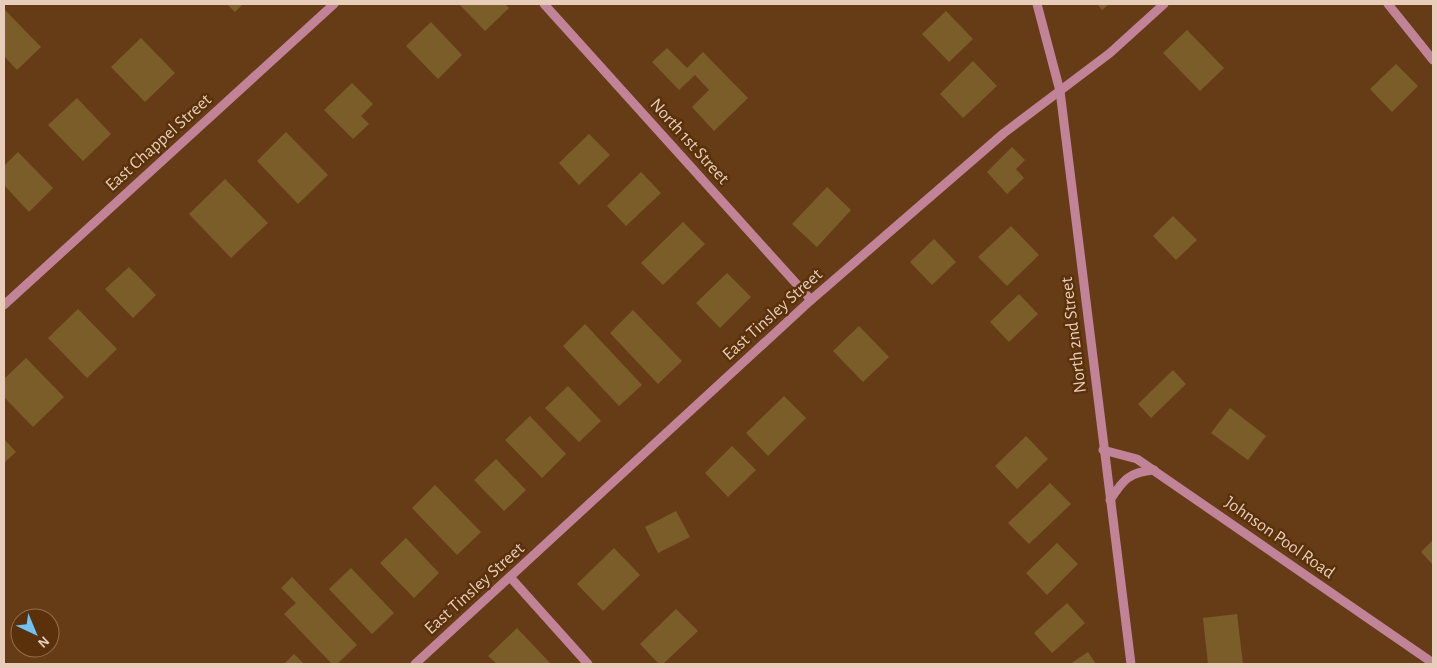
<svg xmlns="http://www.w3.org/2000/svg" width="1437" height="668" viewBox="0 0 1437 668" font-family="'Alegreya Sans',sans-serif">
	<rect width="100%" height="100%" fill="#663c17"/>
	<!-- building -->
	<g fill="#7b5d2a">
		<polygon points="227,4 243,4 235,12"/>
		<polygon points="459,4 505,4 509,8 485,31"/>
		<polygon points="1097,4 1109,4 1102,10"/>
		<polygon points="5,10 41,47 17,70 4,56"/>
		<polygon points="946,11 973,39 949,62 922,34"/>
		<polygon points="431,22 462,55 438,79 406,46"/>
		<polygon points="1187,30 1224,68 1200,91 1163,53"/>
		<polygon points="141,38 175,73 145,102 111,67"/>
		<polygon points="667,48 687,68 703,52 748,98 714,131 692,107 709,90 695,75 679,90 652,62"/>
		<polygon points="973,61 997,86 963,118 940,94"/>
		<polygon points="1396,64 1418,86 1392,112 1370,89"/>
		<polygon points="352,83 373,104 361,116 369,124 353,139 324,110"/>
		<polygon points="77,98 111,134 83,161 48,125"/>
		<polygon points="286,132 328,175 298,204 257,161"/>
		<polygon points="589,134 610,155 579,185 559,163"/>
		<polygon points="1012,147 1025,160 1016,169 1024,178 1007,194 987,172"/>
		<polygon points="18,152 53,188 29,212 4,185 4,166"/>
		<polygon points="641,172 661,193 626,226 607,206"/>
		<polygon points="225,179 268,223 231,258 189,214"/>
		<polygon points="827,187 851,210 817,247 792,224"/>
		<polygon points="1173,216 1197,240 1176,260 1153,236"/>
		<polygon points="683,222 705,244 663,285 641,263"/>
		<polygon points="1011,226 1039,255 1007,286 978,257"/>
		<polygon points="934,239 956,262 932,285 910,262"/>
		<polygon points="129,267 156,295 133,318 105,289"/>
		<polygon points="727,273 751,297 720,328 696,303"/>
		<polygon points="1019,294 1038,314 1009,342 990,322"/>
		<polygon points="78,309 117,349 87,378 48,338"/>
		<polygon points="633,310 682,361 658,384 610,333"/>
		<polygon points="585,324 642,385 619,406 563,346"/>
		<polygon points="859,326 889,357 863,382 833,351"/>
		<polygon points="26,358 64,397 33,427 4,397 4,379"/>
		<polygon points="1173,370 1186,384 1151,418 1138,404"/>
		<polygon points="568,386 601,421 579,442 545,408"/>
		<polygon points="784,396 806,418 768,456 746,433"/>
		<polygon points="1230,408 1266,436 1248,460 1211,433"/>
		<polygon points="530,416 566,454 542,478 505,440"/>
		<polygon points="1026,436 1048,459 1017,489 995,466"/>
		<polygon points="4,439 16,452 4,463"/>
		<polygon points="732,446 756,470 728,497 705,473"/>
		<polygon points="496,459 526,490 504,511 474,480"/>
		<polygon points="1050,483 1071,504 1029,544 1008,523"/>
		<polygon points="435,485 481,532 457,555 412,508"/>
		<polygon points="676,511 690,537 658,553 645,527"/>
		<polygon points="406,538 439,573 414,598 380,563"/>
		<polygon points="1433,540 1433,565 1421,552"/>
		<polygon points="1057,543 1078,564 1047,595 1026,573"/>
		<polygon points="614,548 640,575 603,611 577,584"/>
		<polygon points="351,568 394,613 372,634 329,589"/>
		<polygon points="292,577 357,645 337,664 332,664 284,614 296,603 281,588"/>
		<polygon points="1067,603 1085,623 1052,653 1034,633"/>
		<polygon points="676,609 698,631 663,664 659,664 640,644"/>
		<polygon points="1237,614 1243,664 1208,664 1203,618"/>
		<polygon points="517,628 550,663 549,664 497,664 488,656"/>
		<polygon points="1088,652 1096,664 1070,664"/>
		<polygon points="294,654 304,664 284,664"/>
	</g>
	<g fill="none" stroke-linecap="round" stroke-linejoin="round">
		<!-- minor -->
		<g stroke="#c18397" stroke-width="9">
			<polyline points="544,4 811,300"/>
			<polyline points="1037,4 1060,91 1131,664"/>
			<polyline points="1388,4 1433,60"/>
			<polyline points="4,305 334,4"/>
			<polyline points="1103,450 1137,459 1433,663"/>
			<path d="M1110,500C1123,480 1129,472 1154,470"/>
			<polyline points="510,577 588,664"/>
			<polyline points="415,664 811,300 1004,133 1110,53 1164,4"/>
		</g>
	</g>
	<g text-anchor="middle" stroke-width="5" stroke-linejoin="round" paint-order="stroke">
		<!-- street labels -->
		<g font-size="18" fill="#e7cdba" stroke="#5a310a">
			<text transform="translate(690 141) rotate(48)" y="6">North 1st Street</text>
			<text transform="translate(158 142) rotate(-42)" y="6">East Chappel Street</text>
			<text transform="translate(772 314) rotate(-42)" y="6">East Tinsley Street</text>
			<text transform="translate(1073 335) rotate(-97)" y="6">North 2nd Street</text>
			<text transform="translate(1280 537) rotate(35)" y="6">Johnson Pool Road</text>
			<text transform="translate(474 588) rotate(-42)" y="6">East Tinsley Street</text>
		</g>
	</g>
	<!-- border -->
	<rect width="1437" height="668" fill="none" stroke="#e7cdba" stroke-width="10"/>
	<!-- north arrow -->
	<g transform="translate(35 633) rotate(136)"><circle r="24" fill="#5a310a" stroke="#926f50"/>
	<path d="M0-4L9 19L0 12L-9 19Z" fill="#71c1f5"/>
	<text y="-8" font-size="14" font-weight="bold" text-anchor="middle" fill="#e7cdba">N</text>
	</g>
</svg>
